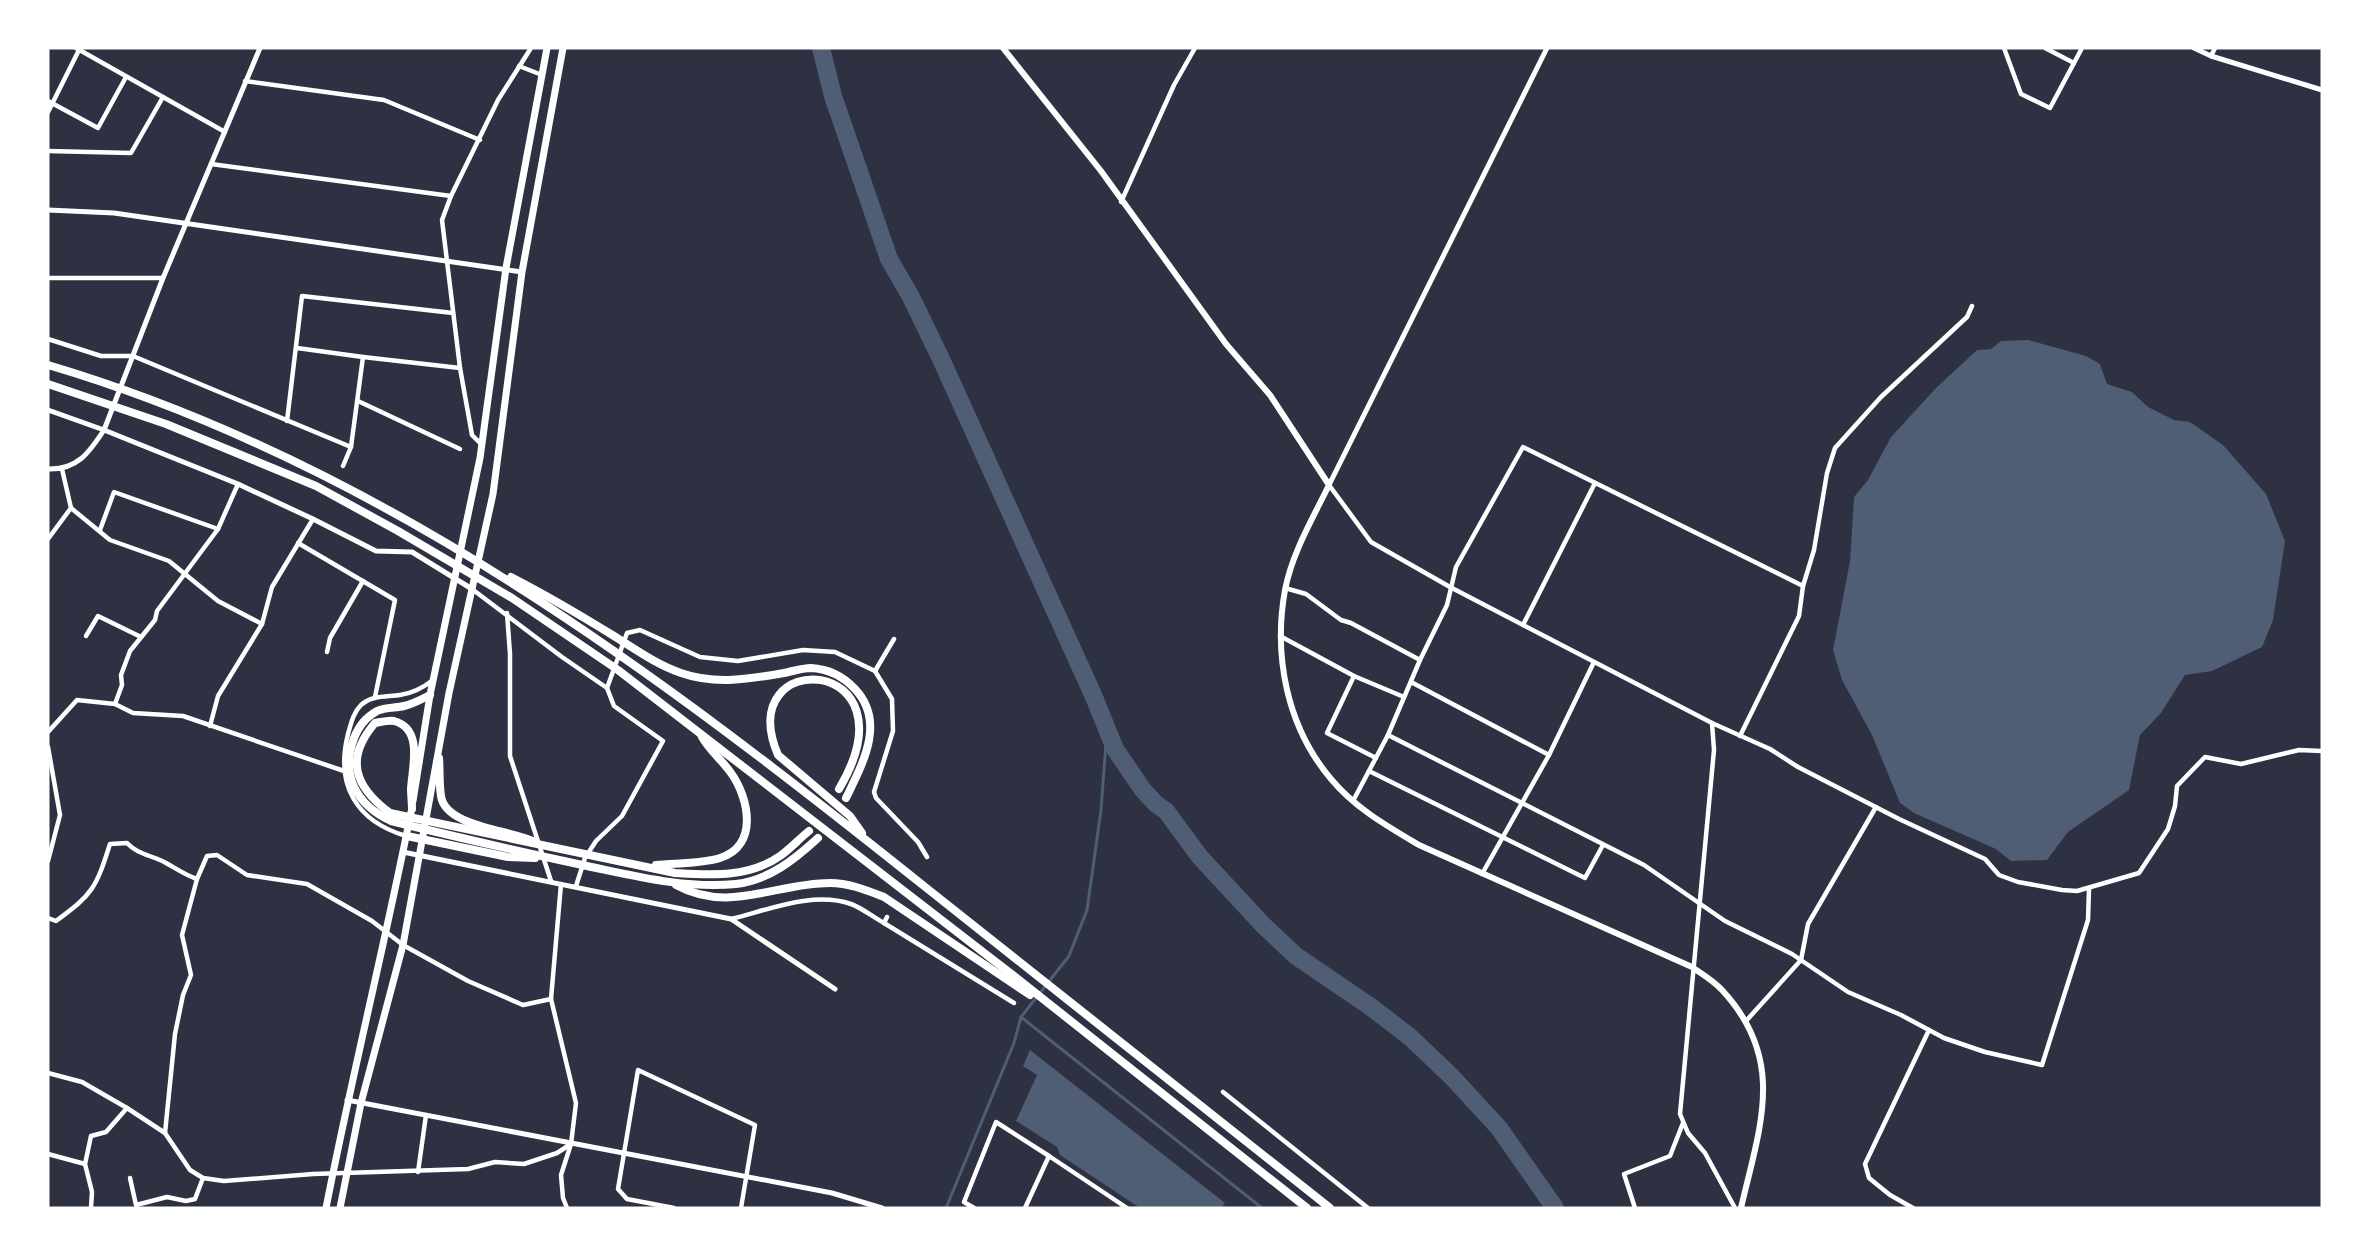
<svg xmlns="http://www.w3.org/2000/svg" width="2370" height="1256" viewBox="0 0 2370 1256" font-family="'Roboto Serif',serif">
	<rect width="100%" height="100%" fill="#2d3142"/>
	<!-- water -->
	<g fill="#4f5d75">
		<polygon points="2028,340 2086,356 2100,364 2107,384 2132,392 2148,407 2174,420 2190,422 2223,445 2266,494 2285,541 2273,620 2262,647 2212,671 2185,675 2161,713 2140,735 2129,790 2068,832 2047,860 2011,861 1996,849 1914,813 1900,803 1872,735 1842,680 1833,650 1850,561 1854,497 1868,480 1891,437 1936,388 1977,350 1991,349 2001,341"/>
		<polygon points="1030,1050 1225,1203 1221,1208 1140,1208 1060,1155 1057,1147 1016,1121 1037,1075 1023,1066"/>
	</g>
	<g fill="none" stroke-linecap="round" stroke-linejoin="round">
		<!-- stream -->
		<g stroke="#4f5d75" stroke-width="3">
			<polyline points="1021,1017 1262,1208"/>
			<polyline points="946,1208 1014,1043 1021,1017 1069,956 1087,910 1101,810 1107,729"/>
		</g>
		<!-- river -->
		<polyline stroke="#4f5d75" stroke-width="18" points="821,48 833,96 889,259 911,297 941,359 1094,697 1115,749 1143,790 1156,804 1166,811 1200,857 1263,925 1296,956 1371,1007 1410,1037 1451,1076 1499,1128 1555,1208"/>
		<!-- minor -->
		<g stroke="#fff" stroke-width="4.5">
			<polyline points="76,48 225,132"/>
			<polyline points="2004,48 2021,94 2050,108 2082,48"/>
			<polyline points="2045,48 2074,63"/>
			<polyline points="2211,56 2215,48"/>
			<polyline points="519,66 542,75"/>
			<polyline points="245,81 384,100 480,140"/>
			<polyline points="48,101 98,128 126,77"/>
			<polyline points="48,112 80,48"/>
			<polyline points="48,151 131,153 163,97"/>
			<polyline points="211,164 451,196"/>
			<polyline points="1121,202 1174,85 1195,48"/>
			<polyline points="48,278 163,278"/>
			<polyline points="48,339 101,356 133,356 351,447"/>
			<polyline points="297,348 363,357"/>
			<polyline points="460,368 472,435 482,445"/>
			<polyline points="358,401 460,449"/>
			<polyline points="287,421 302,296 453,313"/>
			<polyline points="343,466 351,447 363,357 460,368 442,220 451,196 498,100 531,48"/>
			<polyline points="62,469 71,508 110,540 169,561 218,601 262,624"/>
			<polyline points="1329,485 1371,542 1450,587 1712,723 1770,749 1798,767 1899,819 1985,859 1999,875 2018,882 2062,890 2077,891 2139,873 2168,829 2175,806 2177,786 2205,757 2241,764 2299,750 2322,751"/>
			<polyline points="100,530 114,492 218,529"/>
			<polyline points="48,539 71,508"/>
			<polyline points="298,543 395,600 375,697"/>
			<polyline points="1285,588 1306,594 1341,620 1351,623 1420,660"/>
			<polyline points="472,589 562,657 607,688 627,633 640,630 700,657 738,661 803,650 835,652 875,671"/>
			<polyline points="507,613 510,654 510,756 551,881"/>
			<polyline points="1523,625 1595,483"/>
			<polyline points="86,636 98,616 141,637"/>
			<polyline points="1280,636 1354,676 1404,697"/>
			<polyline points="894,639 875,671 892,699 893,731 874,792 876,798 918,842 927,857"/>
			<polyline points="327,652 330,638 363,581"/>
			<polyline points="1354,676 1327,733 1376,758"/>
			<polyline points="1411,682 1549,755"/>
			<polyline points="115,704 122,685 121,675 130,651 155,620 157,611 218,529 238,484"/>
			<polyline points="1712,723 1714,750 1680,1114 1688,1133 1705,1153 1735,1208"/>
			<polyline points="210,726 218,696 262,624 272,587 313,519"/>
			<polyline points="48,732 77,700 115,704 133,713 183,716 344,771"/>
			<polyline points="1388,735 1644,865 1725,921 1792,954 1848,992 1901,1015 1944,1038 1985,1052 2042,1065 2088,920 2089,889"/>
			<polyline points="1740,736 1799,616 1803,586"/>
			<polyline points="48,747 60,815 48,861"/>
			<polyline points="1369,771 1585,878 1603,845"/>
			<polyline points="1353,801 1388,735 1420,660 1447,605 1456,567 1523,447 1803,586 1814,550 1827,473 1835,448 1881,397 1967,317 1972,306"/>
			<path d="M406,836C356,821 335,785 348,734C351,724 353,713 361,705C372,695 386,697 400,695C413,693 423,688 433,680"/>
			<polyline points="1482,874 1549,755 1594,662"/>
			<polyline points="561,884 551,999 576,1103 571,1144 561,1175 563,1198 567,1208"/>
			<polyline points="576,886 585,858 596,841 622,816 663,741 614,706 607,688"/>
			<path d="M48,918L56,921C93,894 96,888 110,844L127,843C138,855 152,855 166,863C177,869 185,875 197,879"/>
			<path d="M731,919C768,910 813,891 851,904C862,908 873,917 884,923L887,917"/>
			<polyline points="884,923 1014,1003"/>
			<polyline points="1746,1021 1801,960 1808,924 1876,807"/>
			<polyline points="48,1073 82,1082 127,1108 165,1133 190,1170 203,1178 224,1181 313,1174 468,1169 495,1162 524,1164 557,1153 571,1144"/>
			<polyline points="1223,1092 1368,1208"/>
			<polyline points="165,1133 175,1034 183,995 191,975 182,935 197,879 207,856 217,855 247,875 307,884 372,921 403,945 468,981 523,1005 551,999"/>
			<polyline points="48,1154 85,1164"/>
			<polyline points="418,1172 426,1115"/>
			<polyline points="130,1178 136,1205 167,1197 186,1201 195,1199 203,1178"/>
			<polyline points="91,1208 92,1192 85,1164 91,1136 106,1132 127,1108"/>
			<polyline points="674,1208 627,1199 618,1189 638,1070 755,1125 741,1208"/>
			<polyline points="974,1208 964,1202 996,1122 1049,1156"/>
			<polyline points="1025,1208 1049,1156 1127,1208"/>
			<polyline points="1635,1208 1624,1174 1670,1156 1683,1123"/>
			<polyline points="1913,1208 1890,1195 1869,1178 1865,1164 1929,1030"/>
		</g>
		<!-- tertiary -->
		<g stroke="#fff" stroke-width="5">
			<polyline points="2194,48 2211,56 2322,90"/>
			<polyline points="48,210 114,213 522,272"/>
			<polyline points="48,410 104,430 238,484 313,519 376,551 412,552 472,589"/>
			<path d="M48,469C77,470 89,453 104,430L163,278L260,48"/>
			<polyline points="1329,485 1547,48"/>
			<polyline points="403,852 731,919 835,989"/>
			<polyline points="347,1100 832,1193 882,1208"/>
		</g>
		<!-- secondary -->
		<path stroke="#fff" stroke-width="6" d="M1003,48L1101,171L1226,344L1270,395L1329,485C1313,518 1292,553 1285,590C1273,656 1287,727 1331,779C1355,808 1387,826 1419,845L1692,967C1702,974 1714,981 1722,990C1787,1060 1760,1126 1741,1208"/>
		<!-- trunk -->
		<g stroke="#fff" stroke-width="7">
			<polyline points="413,801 430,695 480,458 506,268 547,48"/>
			<path d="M326,1208C352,1075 385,944 411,812"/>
			<polyline points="340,1208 361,1103 403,945 449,693 493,494 522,272 563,48"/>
		</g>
		<!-- motorway -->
		<g stroke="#fff" stroke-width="8">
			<path d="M48,365C383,464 660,675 929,890C1062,996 1196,1102 1330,1208"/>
			<polyline points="48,384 166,424 316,486 398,531 512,598 618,670 1014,976 1307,1208"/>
			<path d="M511,577C546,595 580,615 614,636C635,649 657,665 681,673C715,685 750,679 784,673C793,671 803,668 811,668C829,669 843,676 855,689C886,722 863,763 846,798"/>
			<path d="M430,695C422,699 413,704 404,706C396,708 385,707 377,711C365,718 359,726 354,738C340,776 357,805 391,821C456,837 522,852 587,866C635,876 686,889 736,884C769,880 794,860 818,838"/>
			<path d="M439,758C440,770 439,783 441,796C445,827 512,830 535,842"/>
			<path d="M839,789C919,654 731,645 778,755L850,816L862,833"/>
			<path d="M412,809C412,802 411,796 411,789C412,768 424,729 394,721C389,720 381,722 375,723C344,759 355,787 390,813L675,873C711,875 749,878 780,856C790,849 799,839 809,831"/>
			<polyline points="407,836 508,857 535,858"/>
			<path d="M656,865C675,863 702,864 720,858C759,846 749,798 731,773C722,760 710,751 702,737"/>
			<path d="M676,885C729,914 775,883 830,883C849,883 866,890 884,897L1030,995"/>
		</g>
	</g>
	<!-- border -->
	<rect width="2370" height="1256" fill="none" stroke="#ffffff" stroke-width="99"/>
</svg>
